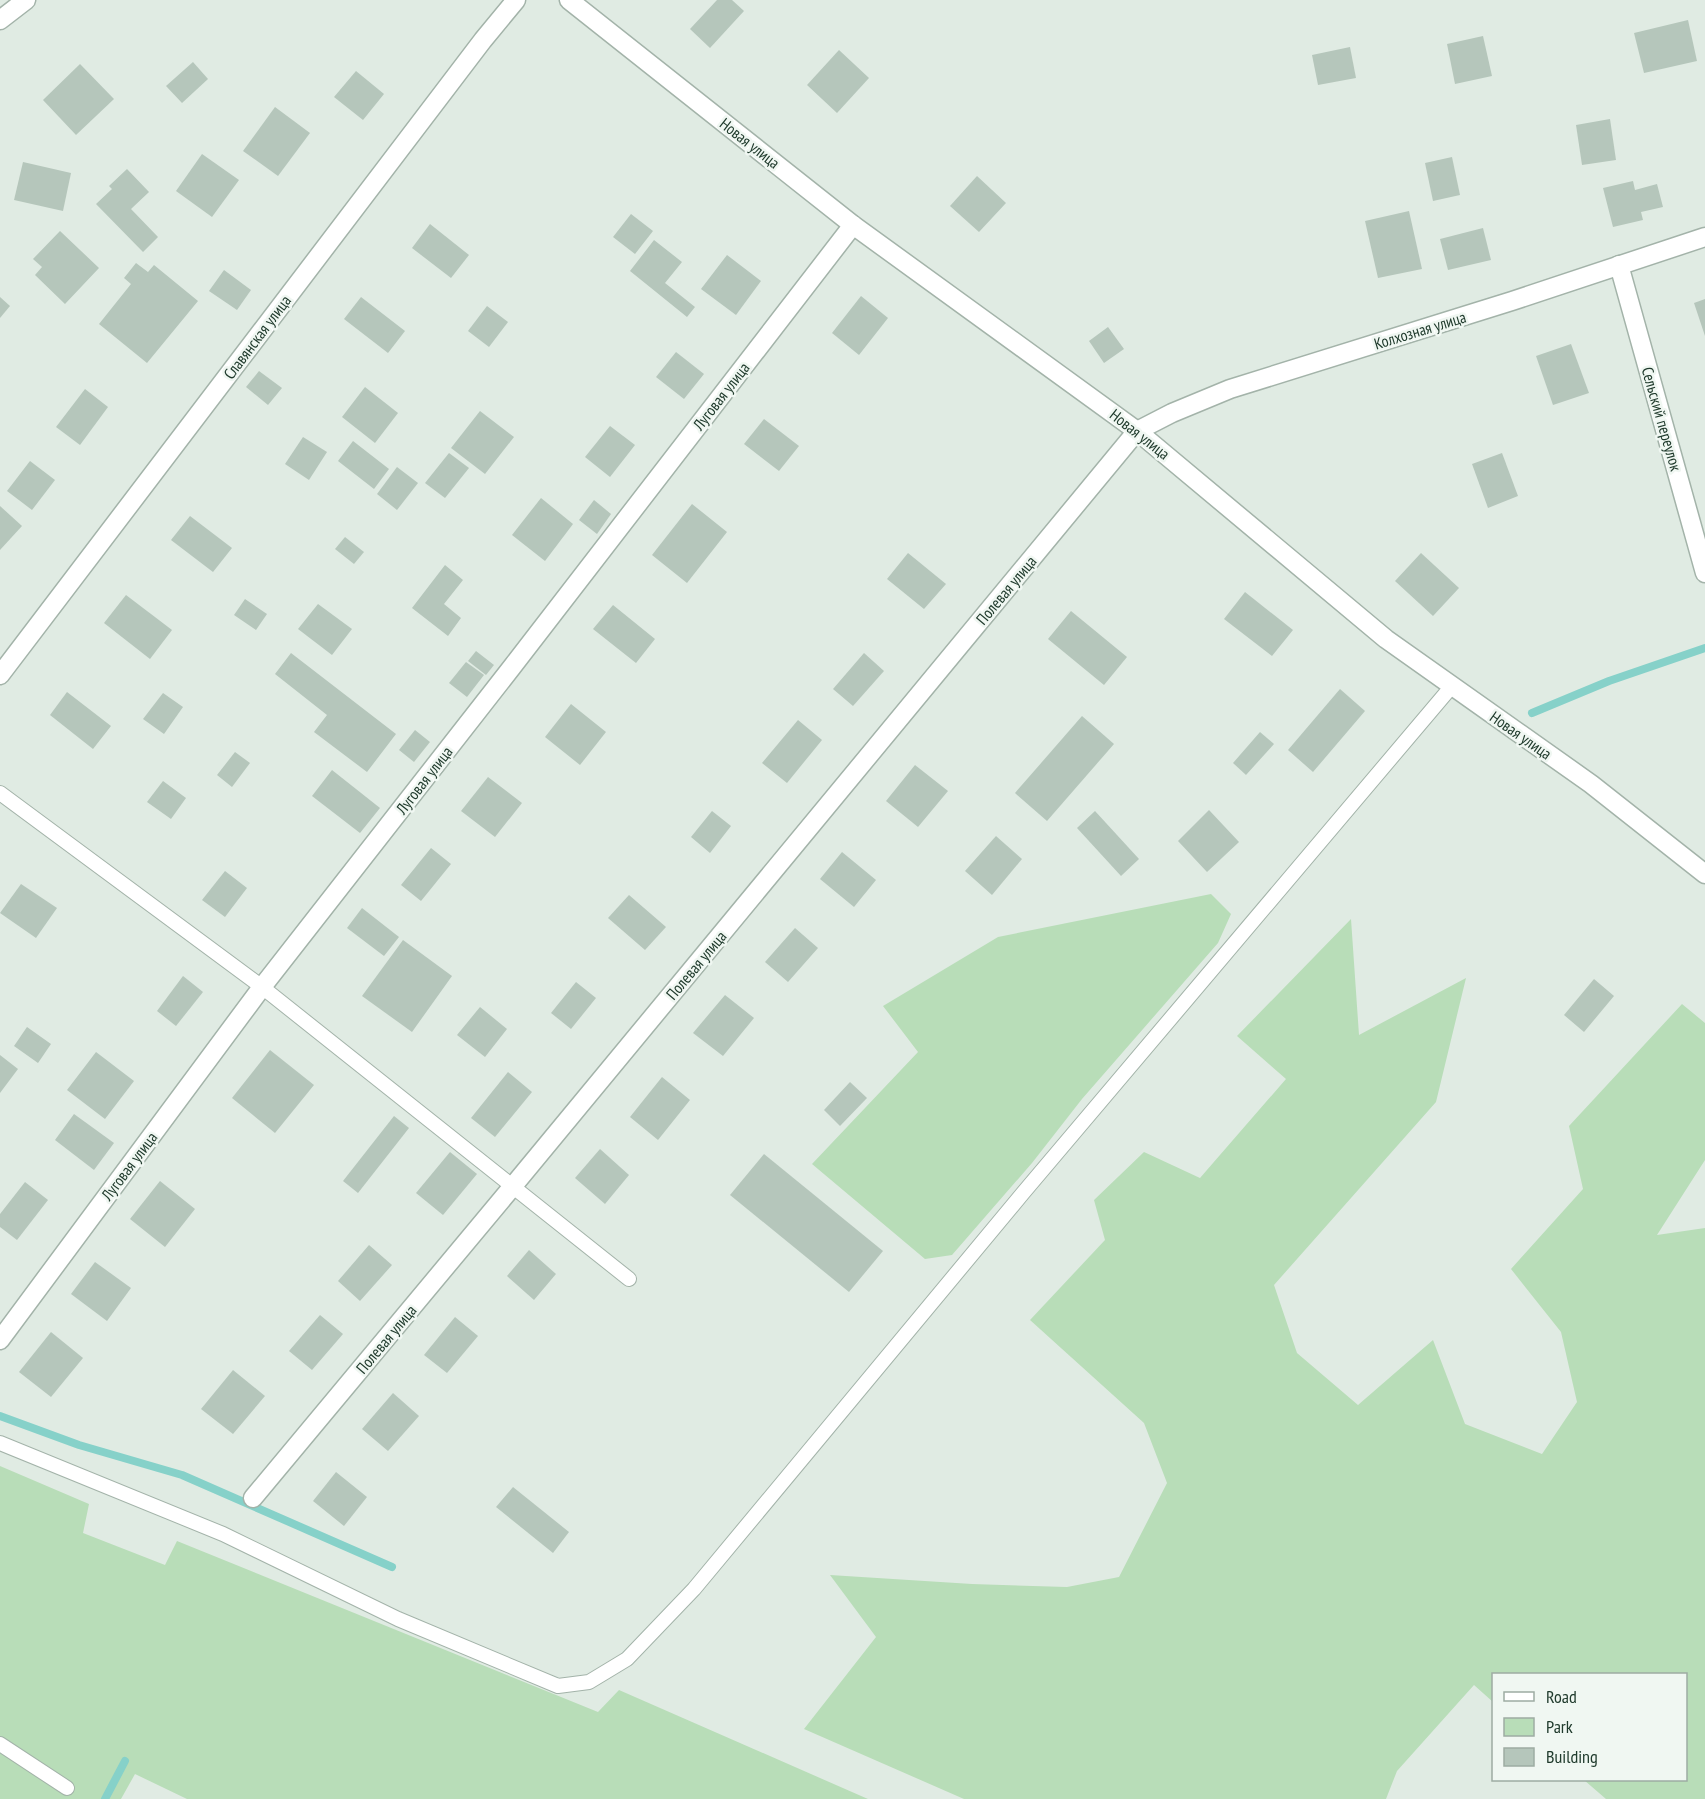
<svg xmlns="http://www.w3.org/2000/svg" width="1705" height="1799" viewBox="0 0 1705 1799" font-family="'PT Sans Narrow',sans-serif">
	<rect width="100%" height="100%" fill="#e0ebe3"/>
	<!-- green -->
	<g fill="#b8ddb8">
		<polygon points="1211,894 1231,914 1218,943 1082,1099 1032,1163 952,1255 925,1259 812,1164 918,1052 883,1006 998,937"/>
		<polygon points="1351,919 1359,1035 1466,978 1436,1102 1274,1285 1297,1353 1358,1405 1433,1340 1465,1424 1542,1454 1577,1402 1561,1332 1511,1269 1583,1189 1569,1126 1682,1004 1705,1023 1705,1160 1657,1235 1705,1228 1705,1799 1606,1799 1584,1780 1686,1780 1686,1674 1494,1674 1493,1702 1474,1685 1397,1771 1386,1799 964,1799 804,1729 876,1637 830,1575 972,1584 1067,1587 1119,1577 1167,1483 1144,1423 1030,1320 1105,1240 1094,1200 1144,1152 1200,1178 1286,1079 1237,1036"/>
		<polygon points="0,1466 89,1504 83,1533 165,1565 177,1541 598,1712 619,1690 868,1799 187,1799 135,1774 121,1799 0,1799"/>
	</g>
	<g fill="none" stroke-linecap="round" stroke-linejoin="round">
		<!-- stream -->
		<g stroke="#86d1c9" stroke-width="8">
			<polyline points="1532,713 1609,681 1705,648"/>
			<polyline points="0,1416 79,1445 182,1475 392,1567"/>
			<polyline points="105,1799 125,1761"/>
		</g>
	</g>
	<!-- building -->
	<g fill="#b5c6bb">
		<polygon points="717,0 732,0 744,11 710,48 690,29"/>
		<polygon points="1688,20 1697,61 1644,73 1634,33"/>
		<polygon points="1483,36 1492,76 1455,84 1447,44"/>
		<polygon points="1350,47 1356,78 1318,85 1312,55"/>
		<polygon points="839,50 869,78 837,113 807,85"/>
		<polygon points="193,62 208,79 182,103 166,86"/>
		<polygon points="80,64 114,99 76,135 43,100"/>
		<polygon points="356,71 384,94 363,120 334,97"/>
		<polygon points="275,107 310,133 278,176 243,151"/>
		<polygon points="1610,119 1616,160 1582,165 1576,125"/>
		<polygon points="202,154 239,180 212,217 176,191"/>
		<polygon points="1452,157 1460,195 1433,201 1425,163"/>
		<polygon points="23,162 71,173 63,211 14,200"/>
		<polygon points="127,169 149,192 131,209 158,237 143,252 96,204 112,189 109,186"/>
		<polygon points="977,176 1006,203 979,232 950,206"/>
		<polygon points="1633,181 1635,190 1657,184 1663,207 1641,212 1643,220 1613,227 1603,188"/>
		<polygon points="1409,211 1422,269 1378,278 1365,221"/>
		<polygon points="631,214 653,231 635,254 613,237"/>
		<polygon points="430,224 469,255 451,278 412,248"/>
		<polygon points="1483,228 1491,260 1448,270 1440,239"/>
		<polygon points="60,231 99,268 65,304 35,275 42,267 33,259"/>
		<polygon points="654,240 682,262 665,283 695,307 687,317 630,271"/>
		<polygon points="727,255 761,281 736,315 701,289"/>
		<polygon points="136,263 148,272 154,265 198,301 147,363 99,324 131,284 124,278"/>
		<polygon points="224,270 251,290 237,310 209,291"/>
		<polygon points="861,296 888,318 859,355 832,333"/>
		<polygon points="0,297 10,306 0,318"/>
		<polygon points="361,297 405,331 388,353 344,319"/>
		<polygon points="1705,299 1705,336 1694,303"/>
		<polygon points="487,306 508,322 489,347 468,331"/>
		<polygon points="1108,327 1124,349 1104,363 1089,341"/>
		<polygon points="1571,344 1589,393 1553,405 1536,356"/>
		<polygon points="676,352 704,374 684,399 656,377"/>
		<polygon points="259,371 282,388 268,405 246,387"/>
		<polygon points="365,387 398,413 375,443 342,417"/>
		<polygon points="85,389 108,407 80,445 56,427"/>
		<polygon points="480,411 514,437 485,474 451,448"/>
		<polygon points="764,419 799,446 779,471 744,444"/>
		<polygon points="610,426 635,445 610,477 585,457"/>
		<polygon points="303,437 327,452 309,480 285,464"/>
		<polygon points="353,441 389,469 374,489 338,461"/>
		<polygon points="449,453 469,468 445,498 425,483"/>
		<polygon points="1502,453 1518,496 1488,508 1472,464"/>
		<polygon points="30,461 55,480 32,510 7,491"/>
		<polygon points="397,467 418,483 397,510 377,494"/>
		<polygon points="541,498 573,524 545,561 512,535"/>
		<polygon points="594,500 611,514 597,534 579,520"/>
		<polygon points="692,504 727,532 687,583 652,555"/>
		<polygon points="0,506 22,526 0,550"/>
		<polygon points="190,516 232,548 213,572 171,540"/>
		<polygon points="345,537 364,552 354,564 335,549"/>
		<polygon points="908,553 946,584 924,609 887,579"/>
		<polygon points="1421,553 1459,588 1433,616 1395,581"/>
		<polygon points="445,565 463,580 444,604 461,618 448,636 412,608"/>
		<polygon points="1245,592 1293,630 1272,656 1224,619"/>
		<polygon points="126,595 172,630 150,659 104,623"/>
		<polygon points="245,599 267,614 256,630 234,615"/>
		<polygon points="318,604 352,629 332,655 298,629"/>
		<polygon points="613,605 655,639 636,663 593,629"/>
		<polygon points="1071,611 1127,657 1104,685 1048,639"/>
		<polygon points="476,651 494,665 486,675 468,661"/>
		<polygon points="291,653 396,734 367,772 314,732 327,715 275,674"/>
		<polygon points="864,653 884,671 853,706 833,689"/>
		<polygon points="466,662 484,675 467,697 449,683"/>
		<polygon points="1340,689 1365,711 1313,772 1288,750"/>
		<polygon points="67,692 111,726 93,749 50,715"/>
		<polygon points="163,693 183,707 164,734 143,719"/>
		<polygon points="571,704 606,732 580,765 545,737"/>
		<polygon points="1082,716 1114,744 1047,821 1015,793"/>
		<polygon points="798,720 822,740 787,783 762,763"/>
		<polygon points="415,730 430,742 414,762 399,750"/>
		<polygon points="1260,732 1274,744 1246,775 1233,763"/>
		<polygon points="235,752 250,763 232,787 217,775"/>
		<polygon points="915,765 948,791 918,827 886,801"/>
		<polygon points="332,770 380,808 360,833 312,796"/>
		<polygon points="488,777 522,803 495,837 461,811"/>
		<polygon points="163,781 186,798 171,819 147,802"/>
		<polygon points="1209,810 1239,842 1207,872 1178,841"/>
		<polygon points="712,811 731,826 710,853 691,837"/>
		<polygon points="1095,811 1139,859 1121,876 1077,828"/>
		<polygon points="996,836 1022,859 992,895 965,871"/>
		<polygon points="431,848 451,864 421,901 401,885"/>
		<polygon points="842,852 876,880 854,907 820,879"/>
		<polygon points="225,871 247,888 225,917 202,900"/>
		<polygon points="21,884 57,908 36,938 0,913"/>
		<polygon points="629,895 666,927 645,950 608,918"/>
		<polygon points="362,908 399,937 384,956 347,928"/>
		<polygon points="795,928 818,948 788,982 765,962"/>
		<polygon points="403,940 452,976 412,1032 362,996"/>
		<polygon points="183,976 203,992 176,1026 157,1011"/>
		<polygon points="1594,979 1614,996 1584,1032 1564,1015"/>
		<polygon points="576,982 596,998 571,1029 551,1013"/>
		<polygon points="725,995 754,1018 723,1056 693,1033"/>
		<polygon points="480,1007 507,1029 485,1057 457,1035"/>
		<polygon points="27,1027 51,1044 38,1063 14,1046"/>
		<polygon points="270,1050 314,1085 275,1133 232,1098"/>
		<polygon points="96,1052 134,1081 105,1119 67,1090"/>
		<polygon points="0,1055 18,1069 0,1093"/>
		<polygon points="508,1072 532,1092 495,1137 471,1118"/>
		<polygon points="662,1077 690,1100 658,1140 630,1117"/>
		<polygon points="850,1082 867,1098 840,1126 824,1110"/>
		<polygon points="74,1114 114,1143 94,1170 55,1140"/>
		<polygon points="394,1116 409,1128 358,1193 343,1181"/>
		<polygon points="600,1149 629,1175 605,1204 575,1178"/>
		<polygon points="450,1152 477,1174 443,1215 416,1193"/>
		<polygon points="764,1154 883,1251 849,1292 730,1195"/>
		<polygon points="160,1181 195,1209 165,1247 130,1219"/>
		<polygon points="25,1182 48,1200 17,1240 0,1227 0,1214"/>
		<polygon points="369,1245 392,1265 360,1301 338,1281"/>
		<polygon points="529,1250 556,1274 534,1300 507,1276"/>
		<polygon points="95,1262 131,1288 107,1321 71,1294"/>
		<polygon points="320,1315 343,1334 312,1370 289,1351"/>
		<polygon points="455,1317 478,1336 447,1373 424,1355"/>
		<polygon points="51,1332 83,1358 51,1397 19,1372"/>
		<polygon points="233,1370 265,1396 233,1434 201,1409"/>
		<polygon points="393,1393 419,1416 388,1451 362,1429"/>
		<polygon points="336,1472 367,1497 344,1526 313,1501"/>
		<polygon points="513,1487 569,1532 553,1553 496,1507"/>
	</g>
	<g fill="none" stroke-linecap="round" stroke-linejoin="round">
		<!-- service casing -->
		<g stroke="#a3b3a9" stroke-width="16">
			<g id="service">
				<polyline points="0,793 262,987 629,1279"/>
				<polyline points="0,1443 223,1534 398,1619 558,1686 589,1682 627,1659 694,1589 1023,1193 1452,686"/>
				<polyline points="0,1744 67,1788"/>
			</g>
		</g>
		<!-- minor casing -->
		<g stroke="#a3b3a9" stroke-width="21">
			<g id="minor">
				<polyline points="569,0 853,225 1137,431 1386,639 1591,784 1705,874"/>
				<polyline points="0,20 26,0"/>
				<polyline points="1619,265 1705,573"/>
				<polyline points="0,675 483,40 516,0"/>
				<polyline points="0,1340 262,987 512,667 853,225"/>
				<polyline points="253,1498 513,1186 1137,431 1172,413 1230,389 1512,301 1705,237"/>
			</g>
		</g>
		<!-- service -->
		<use href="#service" stroke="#fff" stroke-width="14"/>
		<!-- minor -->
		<use href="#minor" stroke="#fff" stroke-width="18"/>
	</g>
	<g text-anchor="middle" stroke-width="5" stroke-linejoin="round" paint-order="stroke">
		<!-- street labels -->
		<g font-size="16" fill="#203b2d" stroke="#f0f7f2">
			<text transform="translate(750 143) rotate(38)" y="6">Новая улица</text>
			<text transform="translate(1420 330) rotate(-17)" y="6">Колхозная улица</text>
			<text transform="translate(257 337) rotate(-53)" y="6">Славянская улица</text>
			<text transform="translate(721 396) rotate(-52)" y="6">Луговая улица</text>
			<text transform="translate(1662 419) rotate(74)" y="6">Сельский переулок</text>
			<text transform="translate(1140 434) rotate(38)" y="6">Новая улица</text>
			<text transform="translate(1006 590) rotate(-50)" y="6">Полевая улица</text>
			<text transform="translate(1521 735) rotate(35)" y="6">Новая улица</text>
			<text transform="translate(424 780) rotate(-52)" y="6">Луговая улица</text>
			<text transform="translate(696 965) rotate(-50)" y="6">Полевая улица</text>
			<text transform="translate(129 1166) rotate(-53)" y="6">Луговая улица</text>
			<text transform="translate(386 1339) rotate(-50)" y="6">Полевая улица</text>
		</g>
	</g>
	<!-- legend -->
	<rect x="1492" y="1673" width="195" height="108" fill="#f0f7f2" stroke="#9daca3" stroke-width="1.5"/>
	<rect x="1504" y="1692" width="30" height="9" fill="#ffffff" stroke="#9daca3" stroke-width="1.5"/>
	<text x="1546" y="1703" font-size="18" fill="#203b2d">Road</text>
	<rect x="1504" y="1718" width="30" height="18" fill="#b8ddb8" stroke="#9daca3" stroke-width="1.5"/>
	<text x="1546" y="1733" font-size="18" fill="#203b2d">Park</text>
	<rect x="1504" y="1748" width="30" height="18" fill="#b5c6bb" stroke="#9daca3" stroke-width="1.5"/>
	<text x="1546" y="1763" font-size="18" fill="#203b2d">Building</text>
</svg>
